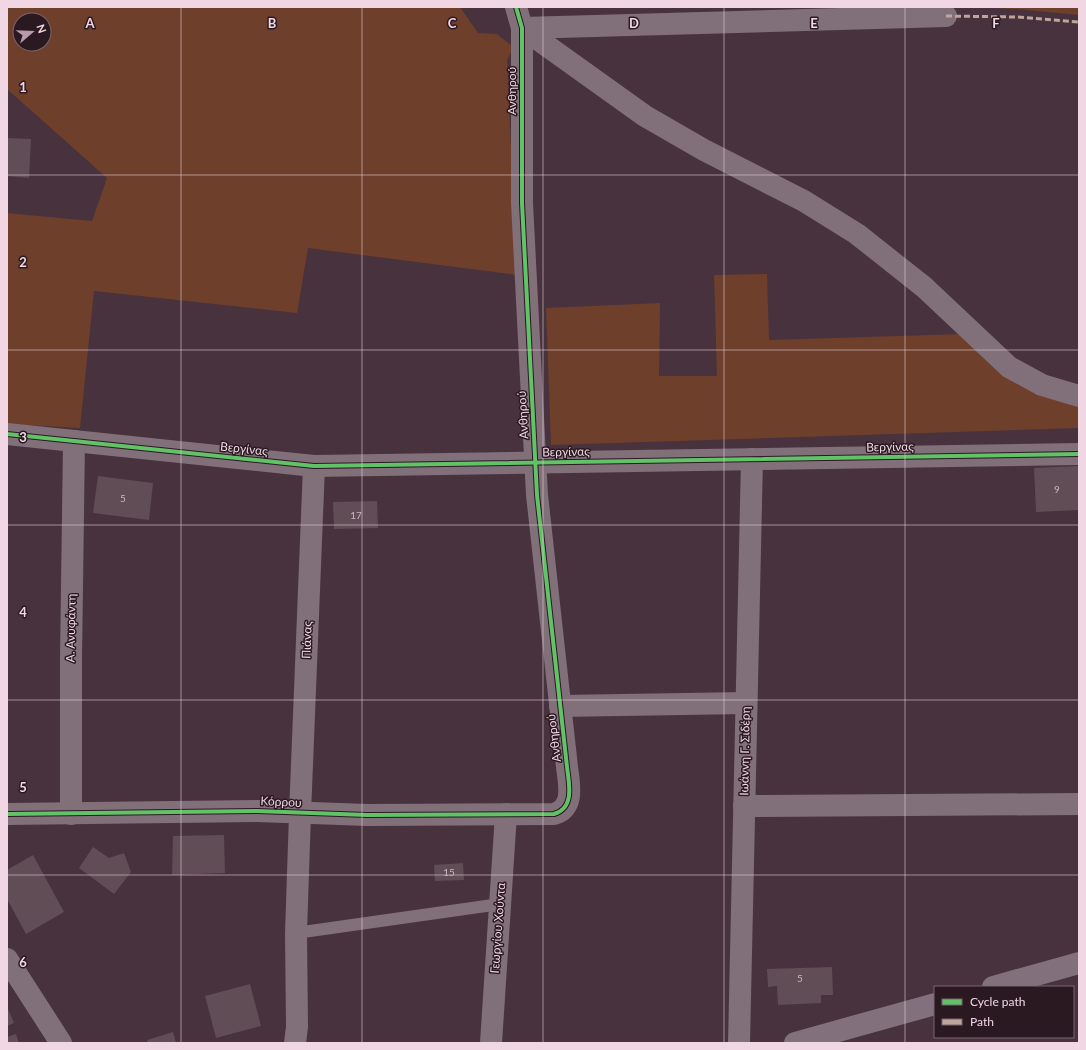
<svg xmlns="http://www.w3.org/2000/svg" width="1086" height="1050" viewBox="0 0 1086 1050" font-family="Lato,sans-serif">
	<rect width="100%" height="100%" fill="#47323e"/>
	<!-- green -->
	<g fill="#6e3f2b" fill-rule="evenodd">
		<path d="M7,7H460L478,33L497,34L513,47L507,61L517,275L308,248L297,313L94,291L80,428L7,424V213L92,221L107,178L7,89ZM20,20H44V44H20Z"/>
		<polygon points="971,7 1079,7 1079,15 1015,9"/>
		<polygon points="767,274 769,340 964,334 1079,398 1079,428 551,445 546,308 660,303 659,376 717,376 714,275"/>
	</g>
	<!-- building -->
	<g fill="#604d56">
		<polygon points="7,138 31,139 29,178 7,176"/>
		<polygon points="1079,466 1079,510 1036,512 1034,468"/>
		<polygon points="98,476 153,483 149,520 93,513"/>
		<polygon points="377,501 378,528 334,529 333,502"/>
		<polygon points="224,835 225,873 172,875 173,836"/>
		<polygon points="93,847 109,858 124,853 131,872 114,894 79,868"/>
		<polygon points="33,855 64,912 26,934 7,899 7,870"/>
		<polygon points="463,863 464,880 435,881 434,865"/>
		<polygon points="832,967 833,995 821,995 821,1003 778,1005 777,986 768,987 767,969"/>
		<polygon points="250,984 261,1026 216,1038 205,996"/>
		<polygon points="7,1007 14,1023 7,1026"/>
		<polygon points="173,1032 176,1043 148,1043 147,1040"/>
		<polygon points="16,1034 19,1043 7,1043 7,1037"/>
	</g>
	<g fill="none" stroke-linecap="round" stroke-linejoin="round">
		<!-- lane -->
		<polyline stroke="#816f7a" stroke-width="12" points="296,933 500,904"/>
		<!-- street -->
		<g stroke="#816f7a" stroke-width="22">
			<polyline points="522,28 645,116 704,150 804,201 857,234 924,287 1009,367 1042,385 1079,396"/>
			<polyline points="522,28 946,16"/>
			<polyline points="7,434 314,466 1079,454"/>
			<polyline points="560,706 746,703"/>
			<polyline points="744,806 1079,804"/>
			<path d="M7,814L257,811L367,815L554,814C575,808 569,784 567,767L537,495L522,203V28L516,7"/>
			<polyline points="71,814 71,658 74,441"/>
			<polyline points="7,959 61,1043"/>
			<polyline points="295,1043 297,1027 296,933 300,814 314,466"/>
			<polyline points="491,1043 506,814"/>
			<polyline points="739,1043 752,459"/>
		</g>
		<!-- secondary -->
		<g stroke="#82717d" stroke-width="22">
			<polyline points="993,987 1079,963"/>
			<polyline points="795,1043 935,1004"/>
		</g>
		<!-- quiet -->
		<polyline stroke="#c0a59a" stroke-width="3" stroke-dasharray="6 3" stroke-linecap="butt" points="946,16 1017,17 1079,22"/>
		<!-- cycleway casing -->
		<g stroke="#2b1922" stroke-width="6">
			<g id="cycleway">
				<polyline points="7,434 314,466 1079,454"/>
				<path d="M7,814L257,811L367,815L554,814C575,808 569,784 567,767L537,495L522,203V28L516,7"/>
			</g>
		</g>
		<!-- cycleway -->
		<use href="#cycleway" stroke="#61c268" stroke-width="4"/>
	</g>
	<!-- grid -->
	<path fill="none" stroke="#f1d7e4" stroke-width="1" stroke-opacity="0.55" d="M181,7V1043M362,7V1043M543,7V1043M724,7V1043M905,7V1043M7,175H1079M7,350H1079M7,525H1079M7,700H1079M7,875H1079"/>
	<g text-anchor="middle" stroke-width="3" stroke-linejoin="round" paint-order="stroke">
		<!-- number labels -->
		<g font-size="10" fill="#cdb4c0">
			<text x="1057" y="493">9</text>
			<text x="123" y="502">5</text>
			<text x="356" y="519">17</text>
			<text x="449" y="876">15</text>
			<text x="800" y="982">5</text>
		</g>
		<!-- street labels -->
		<g font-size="12" fill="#f1d7e4" stroke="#2b1922">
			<text transform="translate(512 91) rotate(-90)" y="4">Ανθηρού</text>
			<text transform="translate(523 415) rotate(-93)" y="4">Ανθηρού</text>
			<text transform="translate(890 447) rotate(-1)" y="4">Βεργίνας</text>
			<text transform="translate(244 449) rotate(6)" y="4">Βεργίνας</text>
			<text transform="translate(566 452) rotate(-1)" y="4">Βεργίνας</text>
			<text transform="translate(71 628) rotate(-89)" y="4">Α. Ανυφάντη</text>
			<text transform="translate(307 640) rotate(-88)" y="4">Πιάνας</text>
			<text transform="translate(554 738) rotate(-97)" y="4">Ανθηρού</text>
			<text transform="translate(745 751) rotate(-89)" y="4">Ιωάννη Γ. Σιδέρη</text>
			<text transform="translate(281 802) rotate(3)" y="4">Κόρρου</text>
			<text transform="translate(498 928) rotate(-86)" y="4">Γεωργίου Χούντα</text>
		</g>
	</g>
	<g font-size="13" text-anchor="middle" font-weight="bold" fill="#f1d7e4" stroke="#2b1922" stroke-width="3" stroke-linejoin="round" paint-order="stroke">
		<text x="90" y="28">A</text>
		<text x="272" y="28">B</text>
		<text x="452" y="28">C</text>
		<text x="634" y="28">D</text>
		<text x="814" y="28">E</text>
		<text x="996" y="28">F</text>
		<text x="23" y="92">1</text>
		<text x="23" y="267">2</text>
		<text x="23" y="442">3</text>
		<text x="23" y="617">4</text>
		<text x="23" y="792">5</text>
		<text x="23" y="967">6</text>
	</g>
	<!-- border -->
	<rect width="1086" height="1050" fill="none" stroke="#f1d7e4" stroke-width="16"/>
	<!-- legend -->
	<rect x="934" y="986" width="140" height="52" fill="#2b1922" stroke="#7a6570"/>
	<rect x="942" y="999" width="20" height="6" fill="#61c268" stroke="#7a6570"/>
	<text x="970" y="1006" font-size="12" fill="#f1d7e4">Cycle path</text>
	<rect x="942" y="1019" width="20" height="6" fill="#c0a59a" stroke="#7a6570"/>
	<text x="970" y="1026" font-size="12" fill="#f1d7e4">Path</text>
	<!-- north arrow -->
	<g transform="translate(32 32) rotate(71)"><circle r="19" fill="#2b1922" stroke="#7a6570"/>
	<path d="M0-3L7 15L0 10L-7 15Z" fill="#b69daa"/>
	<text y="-6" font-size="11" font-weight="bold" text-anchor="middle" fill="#f1d7e4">N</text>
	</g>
</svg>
